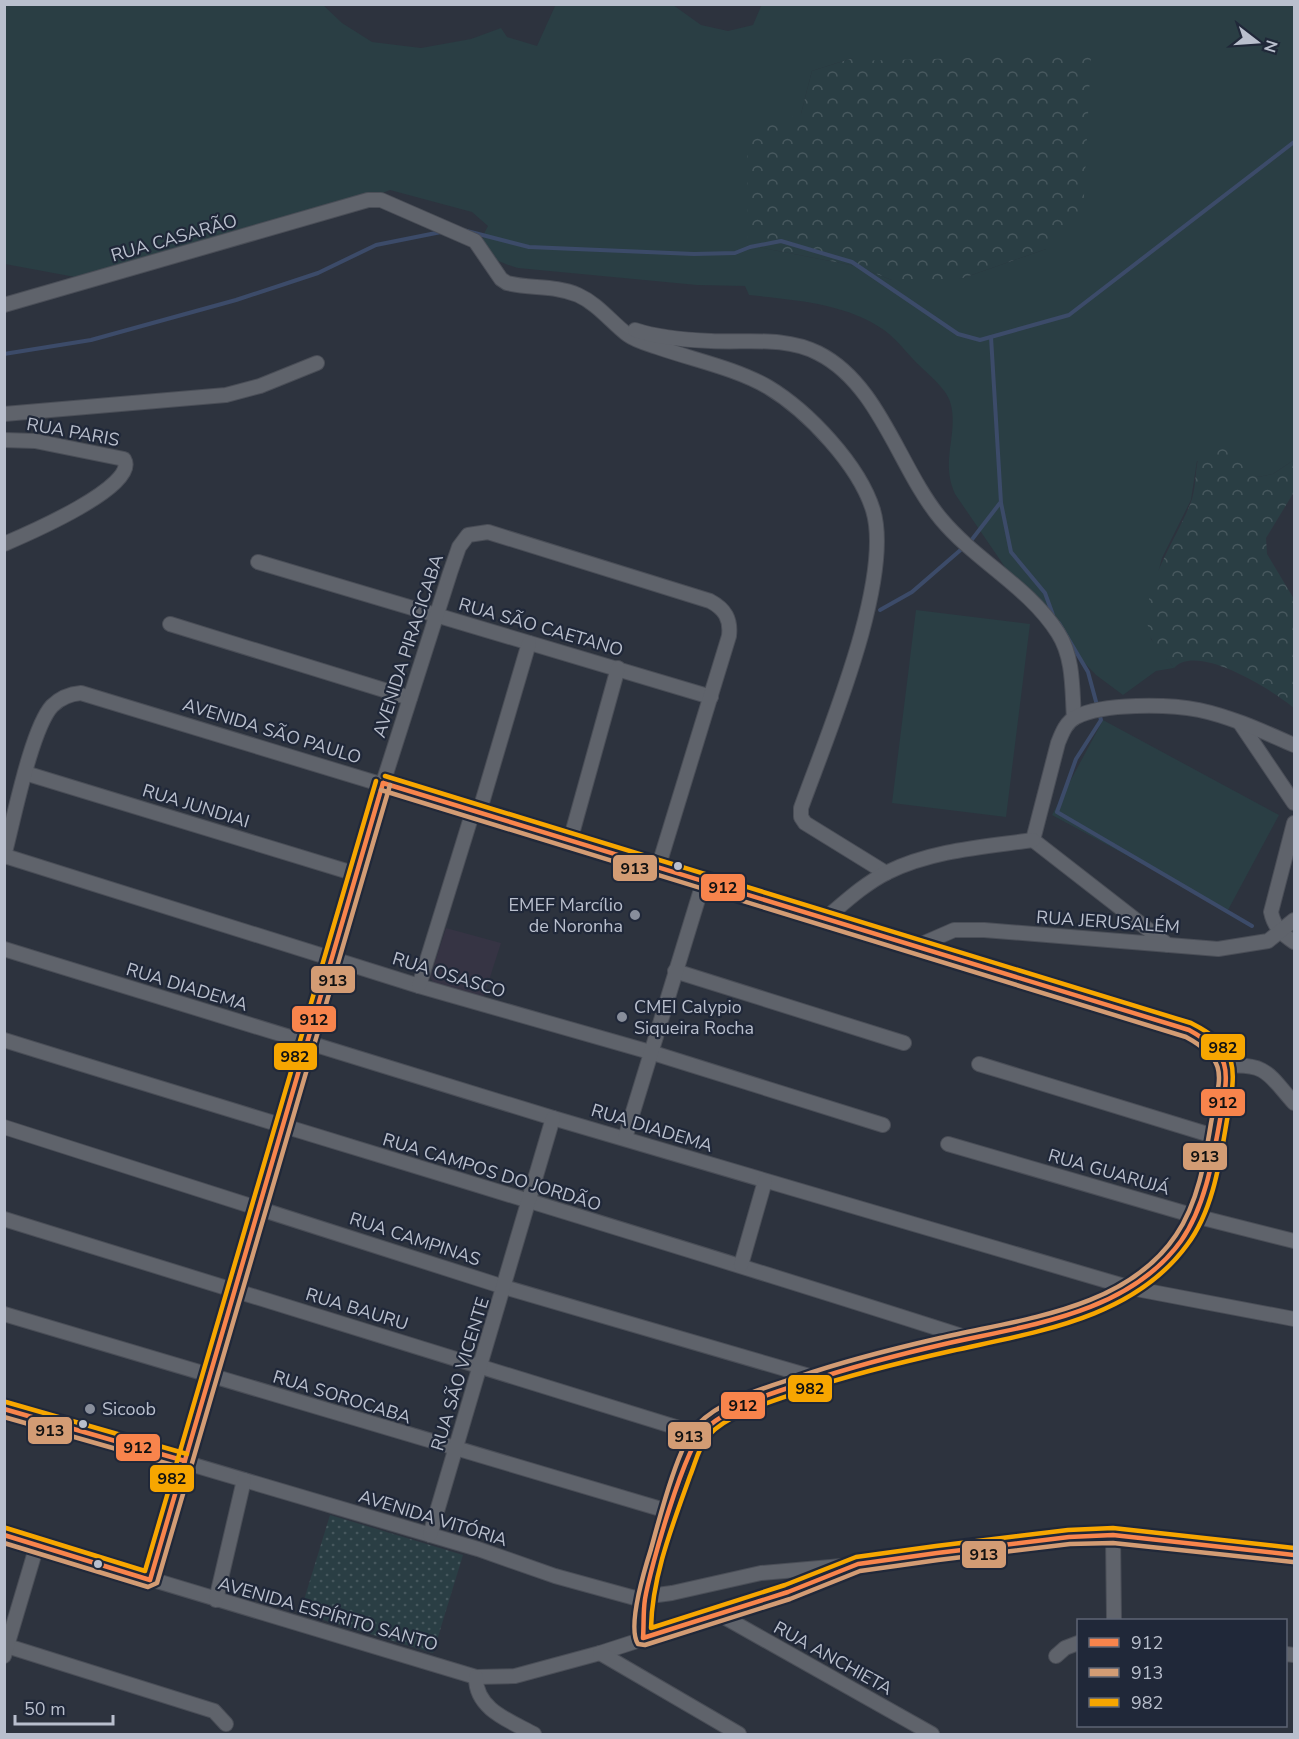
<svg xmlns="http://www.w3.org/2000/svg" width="1299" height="1739" viewBox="0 0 1299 1739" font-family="'Nunito Sans',sans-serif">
	<defs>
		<pattern id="forest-crowns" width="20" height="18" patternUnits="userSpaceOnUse" patternTransform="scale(1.5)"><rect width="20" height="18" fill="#2a3e44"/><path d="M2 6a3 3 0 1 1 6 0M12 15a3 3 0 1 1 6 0" fill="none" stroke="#47585e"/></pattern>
		<pattern id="park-dots" width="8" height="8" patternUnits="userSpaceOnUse" patternTransform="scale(1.5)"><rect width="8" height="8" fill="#2a3e44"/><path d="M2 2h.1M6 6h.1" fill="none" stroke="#47585e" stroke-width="1.8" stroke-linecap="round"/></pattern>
	</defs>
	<rect width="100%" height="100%" fill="#2d333e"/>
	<!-- medical -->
	<polygon fill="#363444" points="446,928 501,943 483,999 435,986 430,977"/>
	<!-- green -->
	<g fill="#2a3e44" fill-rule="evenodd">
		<path d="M556,4L673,5L701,25L728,31L753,25L762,4L1294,5V460L1273,474L1258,477L1248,472L1197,461L1191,500L1162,558L1150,604L1151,639L1174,668L1156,671L1123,695L1096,675L1076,654L1061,630L1009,573L955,494C940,461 958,436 951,405C948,390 930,376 920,366C908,355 897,339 884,330C846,303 794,300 749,295L745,286L697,285L518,268C497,262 472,252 488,226L472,212L390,190L360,202L122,267L75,277L5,264V5H323L342,23L372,42L421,48L471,39L501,28L507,37L537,46ZM853,58L852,61L1046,249L963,278L892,280L856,266L748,245L801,114L812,71Z"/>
		<polygon points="916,610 1030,624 1006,817 892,803"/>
		<polygon points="1103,720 1279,815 1228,910 1052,815"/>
	</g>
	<!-- forest -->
	<g fill="url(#forest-crowns)">
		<polygon points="1091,55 1083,216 1046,249 963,278 928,285 892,280 856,266 748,245 747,133 801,114 812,71 853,58 853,61"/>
		<path d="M1206,442H1226C1239,453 1244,469 1258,477L1273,474L1294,460V492L1266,538L1267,554L1294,599V708C1274,691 1197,642 1174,668C1167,659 1155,648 1151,638C1134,595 1179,537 1192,499C1198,480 1193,459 1206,442Z"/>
	</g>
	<!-- park -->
	<polygon fill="url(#park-dots)" points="330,1515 463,1555 433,1653 300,1613"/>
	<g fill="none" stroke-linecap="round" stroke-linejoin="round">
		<!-- stream -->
		<g stroke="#3c4b69" stroke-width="4">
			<polyline points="463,230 529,247 694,254 735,253 750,247 781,241 852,262 958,334 980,340 1069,315 1294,142"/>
			<polyline points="991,337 1001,503 1011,552 1045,593 1053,615"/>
			<polyline points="4,354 91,340 236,300 318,273 376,245 441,232"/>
			<polyline points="970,542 1000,503"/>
			<polyline points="880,610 912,592 964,547"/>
			<polyline points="1059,623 1088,672 1101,720 1076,759 1057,812 1252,926"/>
		</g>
		<!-- minor casing -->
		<g stroke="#4a4e57" stroke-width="16">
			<g id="minor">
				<path d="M4,305L368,200H381L475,241L501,279L507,283C530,289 555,285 578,295C598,304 611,322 628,335C636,341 648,344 657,347C694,360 735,368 768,387C808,411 859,465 873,510C894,579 826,738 801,808V817L805,823L886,873"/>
				<path d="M635,330C659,338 686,340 711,341C747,343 784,336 818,353C880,384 899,469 941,519C976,561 1029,587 1058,633C1074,658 1072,690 1074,718"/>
				<polyline points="4,414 226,395 260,386 317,363"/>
				<path d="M4,440L35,441L124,459C140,486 25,535 4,544"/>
				<polyline points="258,562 711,697"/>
				<polyline points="170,624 410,698"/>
				<polyline points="1240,723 1294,803"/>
				<polyline points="25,773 356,874"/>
				<polyline points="479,813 529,643"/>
				<path d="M1294,823L1271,912C1274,927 1282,934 1294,942"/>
				<path d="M1033,840L1058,743C1062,733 1066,722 1076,717C1103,703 1168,704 1199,710C1232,717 1264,732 1294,745"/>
				<polyline points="1033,840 1168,945"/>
				<polyline points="570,841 618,668"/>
				<path d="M4,856C13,823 31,729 52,706C60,698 69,694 81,693L1189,1030C1238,1054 1228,1070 1220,1118C1214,1154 1202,1210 1182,1240C1136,1309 1044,1321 969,1339C911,1352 850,1366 794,1386C761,1398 728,1408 702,1431C691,1441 648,1578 645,1598C643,1611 644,1625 643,1638"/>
				<polyline points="5,856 419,986 650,1052 883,1125"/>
				<path d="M825,919C845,902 864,884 888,872C933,850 984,847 1033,840"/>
				<polyline points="915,947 954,930 984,930 1218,949 1268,941 1294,920"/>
				<polyline points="4,949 553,1118 1131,1288 1294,1319"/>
				<polyline points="675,971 904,1043"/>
				<polyline points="419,986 473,811"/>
				<path d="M4,1040C326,1140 648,1235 968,1338"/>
				<polyline points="979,1064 1217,1137"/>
				<path d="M1227,1066C1267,1063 1269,1075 1294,1103"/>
				<polyline points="4,1127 504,1287 816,1378"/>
				<polyline points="625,1138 703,883"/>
				<polyline points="948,1144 1195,1216 1294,1241"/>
				<polyline points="4,1219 698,1434"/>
				<polyline points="741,1265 765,1181"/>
				<polyline points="4,1314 671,1512"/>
				<polyline points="4,1409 478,1549 555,1576 635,1598 672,1593 761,1573 842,1566"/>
				<polyline points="4,1535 476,1677 515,1676 600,1653 788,1592 858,1564 1069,1537 1113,1535 1294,1555"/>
				<polyline points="430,1535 553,1118"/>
				<polyline points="1113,1535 1114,1620"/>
				<path d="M150,1580L383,783L450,573L459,547L468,535L488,532L710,601C725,609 731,619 729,636L658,868"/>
				<polyline points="216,1600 244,1480"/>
				<polyline points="717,1613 932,1734"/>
				<polyline points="4,1645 214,1711 226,1724"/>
				<polyline points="600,1653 739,1734"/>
				<polyline points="1286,1654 1294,1655"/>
				<polyline points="4,1656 37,1545"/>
				<polyline points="1056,1656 1065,1648 1078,1643"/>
				<path d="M476,1677C475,1709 510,1721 534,1734"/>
			</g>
		</g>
		<!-- minor -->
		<use href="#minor" stroke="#5f636b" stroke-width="14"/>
		<!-- bus-1 casing -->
		<g stroke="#202839" stroke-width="9">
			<g id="bus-1">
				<path d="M383,783L1189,1030C1235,1055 1228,1073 1220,1120C1213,1159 1205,1207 1181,1241C1129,1313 1030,1325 949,1343C901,1354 854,1366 807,1382C772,1393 734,1404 705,1429C685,1445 650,1569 645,1599C643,1612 644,1625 643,1638L788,1592L858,1564L937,1553L1069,1537L1113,1535L1294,1555"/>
				<polyline points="4,1409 185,1461"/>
				<polyline points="4,1535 150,1580 383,783"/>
			</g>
		</g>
		<!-- bus-2 casing -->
		<g stroke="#202839" stroke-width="9">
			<g id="bus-2">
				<path d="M381,790L1186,1037C1232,1062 1219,1079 1211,1123C1205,1160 1198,1203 1176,1235C1126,1310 1020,1319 940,1338C892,1349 844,1361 798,1377C765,1388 722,1399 697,1425C678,1445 659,1520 651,1549C645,1568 627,1627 638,1644L645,1645L790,1599L860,1571L938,1560L1070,1544L1113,1543L1293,1562"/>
				<polyline points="4,1417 183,1468"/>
				<polyline points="4,1543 148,1587 157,1583 390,785"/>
			</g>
		</g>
		<!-- bus-3 casing -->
		<g stroke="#202839" stroke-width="9">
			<g id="bus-3">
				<path d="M385,776L1191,1023C1241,1048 1236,1070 1227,1120C1220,1161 1213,1211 1187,1245C1133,1319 1035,1332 951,1351C902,1362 853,1374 805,1390C777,1400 728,1413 708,1436C699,1446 695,1464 690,1476C673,1524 652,1576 651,1628L785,1585L856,1557L936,1546L1068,1530L1113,1528L1294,1548"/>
				<polyline points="6,1402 187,1454"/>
				<polyline points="6,1528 145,1571 376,781"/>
			</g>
		</g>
		<!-- bus-1 -->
		<use href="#bus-1" stroke="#f8844c" stroke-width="4.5"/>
		<!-- bus-2 -->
		<use href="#bus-2" stroke="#d39c74" stroke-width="4.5"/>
		<!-- bus-3 -->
		<use href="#bus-3" stroke="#f7a600" stroke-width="4.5"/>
	</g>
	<!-- markers -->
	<g fill="#b9bfcd" stroke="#202839" stroke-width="2">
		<circle cx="678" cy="866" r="5"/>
		<circle cx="83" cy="1424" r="5"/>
		<circle cx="98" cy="1564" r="5"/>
	</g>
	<g fill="#888e9b" stroke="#202839" stroke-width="2">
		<circle cx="635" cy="915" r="6"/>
		<circle cx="622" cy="1017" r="6"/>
		<circle cx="90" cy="1409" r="6"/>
	</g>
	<g text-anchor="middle" stroke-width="4.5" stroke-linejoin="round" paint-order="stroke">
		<!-- street labels -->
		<g font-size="18" fill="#b9bfcd" stroke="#202839">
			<text transform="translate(174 238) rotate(-16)" y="6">RUA CASARÃO</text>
			<text transform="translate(73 432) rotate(10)" y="6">RUA PARIS</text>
			<text transform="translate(541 627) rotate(16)" y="6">RUA SÃO CAETANO</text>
			<text transform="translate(408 646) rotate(-72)" y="6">AVENIDA PIRACICABA</text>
			<text transform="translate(272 731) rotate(17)" y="6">AVENIDA SÃO PAULO</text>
			<text transform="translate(196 806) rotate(17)" y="6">RUA JUNDIAI</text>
			<text transform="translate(1108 922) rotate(4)" y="6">RUA JERUSALÉM</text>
			<text transform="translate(449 975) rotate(17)" y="6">RUA OSASCO</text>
			<text transform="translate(187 987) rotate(17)" y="6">RUA DIADEMA</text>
			<text transform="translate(652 1128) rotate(17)" y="6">RUA DIADEMA</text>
			<text transform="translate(492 1172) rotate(17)" y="6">RUA CAMPOS DO JORDÃO</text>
			<text transform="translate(1109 1172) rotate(16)" y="6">RUA GUARUJÁ</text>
			<text transform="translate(415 1239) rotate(18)" y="6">RUA CAMPINAS</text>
			<text transform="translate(357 1309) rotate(17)" y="6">RUA BAURU</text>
			<text transform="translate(460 1374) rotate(-73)" y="6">RUA SÃO VICENTE</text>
			<text transform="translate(342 1397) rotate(17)" y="6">RUA SOROCABA</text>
			<text transform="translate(433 1518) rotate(17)" y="6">AVENIDA VITÓRIA</text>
			<text transform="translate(328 1614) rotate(16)" y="6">AVENIDA ESPÍRITO SANTO</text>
			<text transform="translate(833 1658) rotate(29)" y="6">RUA ANCHIETA</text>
		</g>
		<!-- poi labels -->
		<g font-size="18" fill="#b9bfcd" stroke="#202839" text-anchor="start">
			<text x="623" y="911" text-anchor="end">EMEF Marcílio<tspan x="623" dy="21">de Noronha</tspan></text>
			<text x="634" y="1013">CMEI Calypio<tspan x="634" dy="21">Siqueira Rocha</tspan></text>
			<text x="102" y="1415">Sicoob</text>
		</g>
	</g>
	<g stroke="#202839" stroke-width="2">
		<rect x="612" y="854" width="46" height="28" rx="6" fill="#d39c74"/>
		<rect x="700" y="873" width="46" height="29" rx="6" fill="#f8844c"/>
		<rect x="310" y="965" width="46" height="29" rx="6" fill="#d39c74"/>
		<rect x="291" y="1005" width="46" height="28" rx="6" fill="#f8844c"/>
		<rect x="1200" y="1033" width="46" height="28" rx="6" fill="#f7a600"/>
		<rect x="273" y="1042" width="45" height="29" rx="6" fill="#f7a600"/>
		<rect x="1200" y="1088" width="46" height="29" rx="6" fill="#f8844c"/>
		<rect x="1182" y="1142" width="46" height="29" rx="6" fill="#d39c74"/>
		<rect x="787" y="1374" width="46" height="29" rx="6" fill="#f7a600"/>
		<rect x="720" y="1391" width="46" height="29" rx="6" fill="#f8844c"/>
		<rect x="27" y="1416" width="46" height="29" rx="6" fill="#d39c74"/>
		<rect x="667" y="1421" width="45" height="29" rx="6" fill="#d39c74"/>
		<rect x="115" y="1433" width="46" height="29" rx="6" fill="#f8844c"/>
		<rect x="149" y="1464" width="46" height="29" rx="6" fill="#f7a600"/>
		<rect x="961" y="1540" width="46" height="29" rx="6" fill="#d39c74"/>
	</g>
	<g font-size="16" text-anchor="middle" font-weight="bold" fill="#111">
		<text x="635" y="874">913</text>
		<text x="723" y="893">912</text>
		<text x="333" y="986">913</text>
		<text x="314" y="1025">912</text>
		<text x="1223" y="1053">982</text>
		<text x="295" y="1062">982</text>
		<text x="1223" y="1108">912</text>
		<text x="1205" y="1162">913</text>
		<text x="810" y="1394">982</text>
		<text x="743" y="1411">912</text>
		<text x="50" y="1436">913</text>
		<text x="689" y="1442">913</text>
		<text x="138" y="1453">912</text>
		<text x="172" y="1484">982</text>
		<text x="984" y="1560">913</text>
	</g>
	<!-- border -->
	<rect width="1299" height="1739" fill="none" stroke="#b9bfcd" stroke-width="12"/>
	<!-- legend -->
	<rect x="1077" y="1619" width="210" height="108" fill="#202839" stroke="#5d6474" stroke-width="1.5"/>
	<rect x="1089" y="1638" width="30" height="9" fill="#f8844c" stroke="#5d6474" stroke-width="1.5"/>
	<text x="1131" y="1649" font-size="18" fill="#b9bfcd">912</text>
	<rect x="1089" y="1668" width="30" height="9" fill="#d39c74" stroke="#5d6474" stroke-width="1.5"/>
	<text x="1131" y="1679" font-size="18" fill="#b9bfcd">913</text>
	<rect x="1089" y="1698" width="30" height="9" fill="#f7a600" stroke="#5d6474" stroke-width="1.5"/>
	<text x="1131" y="1709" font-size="18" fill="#b9bfcd">982</text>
	<!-- north arrow -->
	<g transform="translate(1257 42) rotate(107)" stroke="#202839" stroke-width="4.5" paint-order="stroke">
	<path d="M0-4.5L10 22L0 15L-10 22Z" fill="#b9bfcd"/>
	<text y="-9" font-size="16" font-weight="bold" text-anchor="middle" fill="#b9bfcd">N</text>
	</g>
	<!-- scale -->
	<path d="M15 1715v9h98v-9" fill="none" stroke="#b9bfcd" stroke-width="3"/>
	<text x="24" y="1715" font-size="18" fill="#b9bfcd" stroke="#202839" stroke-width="4.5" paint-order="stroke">50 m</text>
</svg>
